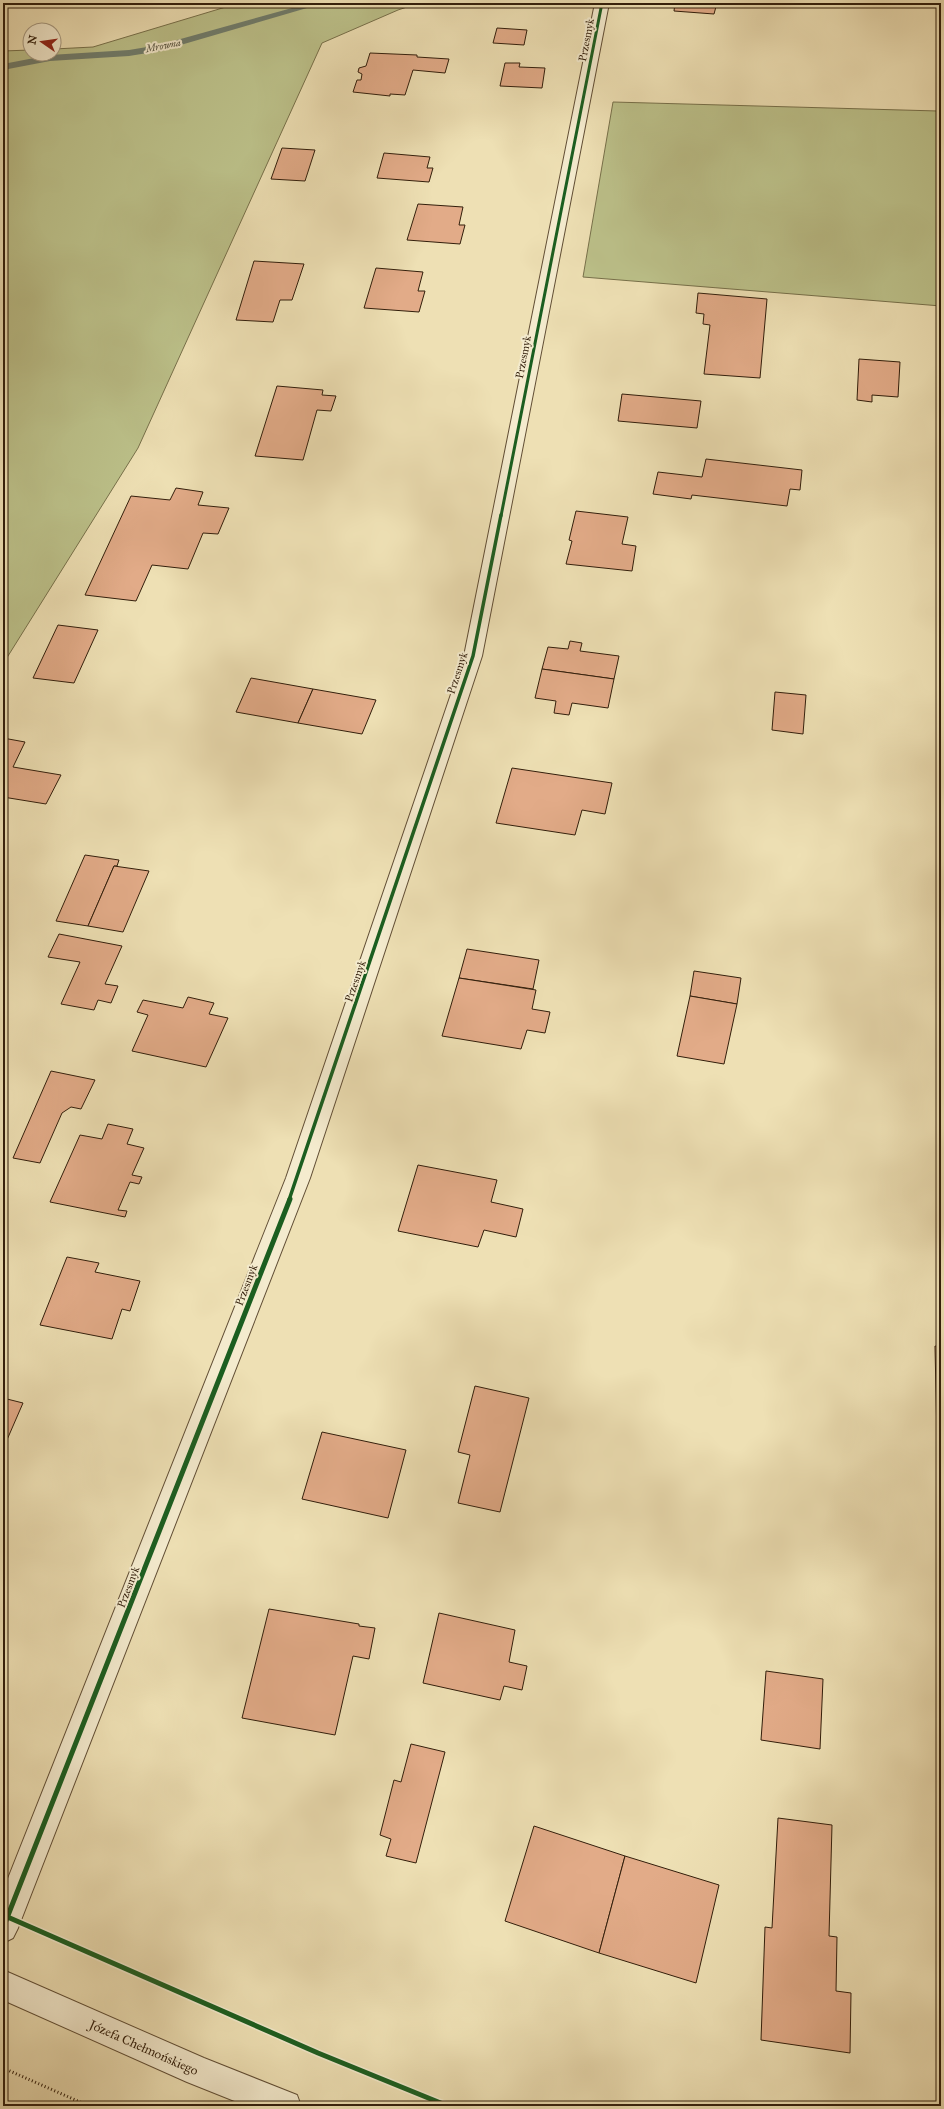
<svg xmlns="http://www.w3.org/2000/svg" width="944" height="2109" viewBox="0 0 944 2109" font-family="'IM FELL Great Primer',serif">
	<rect width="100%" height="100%" fill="#eee0b4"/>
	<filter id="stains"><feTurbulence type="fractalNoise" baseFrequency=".005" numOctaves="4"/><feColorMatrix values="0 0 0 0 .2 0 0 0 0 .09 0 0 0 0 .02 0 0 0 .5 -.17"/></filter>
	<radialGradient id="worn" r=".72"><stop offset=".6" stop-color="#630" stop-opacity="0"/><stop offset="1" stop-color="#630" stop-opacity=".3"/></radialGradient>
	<!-- green -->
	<g fill="#bcc18a" stroke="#77704a">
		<polygon points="239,3 419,3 398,10 322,43 138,448 3,664 3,51 30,50 30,54 54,54 54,49 93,47"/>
		<polygon points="941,51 941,306 583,277 613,102 938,111"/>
	</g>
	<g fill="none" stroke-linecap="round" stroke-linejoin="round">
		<!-- stream -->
		<polygon fill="#707d6d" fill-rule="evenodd" points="310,3 324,3 160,51 129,56 50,61 3,70 3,64 50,55 129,50 159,45"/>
	</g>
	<!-- building -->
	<g fill="#e2ab88" stroke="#321e0b">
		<polygon points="675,3 717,3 714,14 674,11"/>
		<polygon points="497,28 527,30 524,45 493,43"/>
		<polygon points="370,53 417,55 417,57 449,59 445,73 413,70 405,95 390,94 390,96 353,92 357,80 361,80 362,74 358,72 359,68 366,66"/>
		<polygon points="505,63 520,63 519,67 545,68 542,88 500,86"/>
		<polygon points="282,148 315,150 305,181 271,179"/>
		<polygon points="384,153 430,157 427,168 433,168 429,182 377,178"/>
		<polygon points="418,204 463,207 459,225 465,225 460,244 407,240"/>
		<polygon points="254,261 304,264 292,300 280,300 273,322 236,320"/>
		<polygon points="376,268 423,272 418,291 425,291 419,312 364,308"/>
		<polygon points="698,293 767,299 760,378 704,374 710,325 703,324 704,314 696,313"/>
		<polygon points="859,359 900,362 898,397 872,395 872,402 857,400"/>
		<polygon points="277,386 323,390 322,395 336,396 331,411 317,410 303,460 255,456"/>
		<polygon points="622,394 701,401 697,428 618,421"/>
		<polygon points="706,459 802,470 800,490 790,489 787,506 692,495 691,499 653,494 658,472 702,477"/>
		<polygon points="176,488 203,492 198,505 229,508 218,534 203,533 188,569 152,565 136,601 85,595 131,496 170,500"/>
		<polygon points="576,511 628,517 622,544 636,546 632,571 566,564 572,541 569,540"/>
		<polygon points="58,625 98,630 74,683 33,678"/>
		<polygon points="570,641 582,643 580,651 619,656 614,679 542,669 548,647 568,649"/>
		<polygon points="542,669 614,679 608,708 572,703 569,715 554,713 556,701 535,698"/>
		<polygon points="251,678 313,689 298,723 236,712"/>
		<polygon points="313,689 376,700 362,734 298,723"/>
		<polygon points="775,692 806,695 803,734 772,730"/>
		<polygon points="3,738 25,742 13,767 61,775 46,804 3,797"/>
		<polygon points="512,768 612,783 605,814 582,810 575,835 496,823"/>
		<polygon points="85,855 119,860 117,866 114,866 88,926 56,921"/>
		<polygon points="114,866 149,871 123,932 88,926"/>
		<polygon points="59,934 122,946 105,984 118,986 111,1003 98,1000 94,1010 61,1004 80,962 48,957"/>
		<polygon points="467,949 539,960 533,989 459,978"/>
		<polygon points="694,971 741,978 737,1004 690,996"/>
		<polygon points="459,978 536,990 532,1009 550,1012 545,1033 527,1030 521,1049 442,1036"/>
		<polygon points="690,996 737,1004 724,1064 677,1056"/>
		<polygon points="188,997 214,1003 209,1014 228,1018 206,1067 132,1051 148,1015 137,1012 143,1000 183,1008"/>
		<polygon points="51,1071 95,1080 81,1109 71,1107 62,1113 40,1163 13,1158"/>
		<polygon points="108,1124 133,1129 127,1144 144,1148 132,1175 142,1177 139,1184 130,1182 118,1210 127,1211 125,1217 50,1202 80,1135 102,1139"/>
		<polygon points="418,1165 497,1180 491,1202 523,1209 516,1237 484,1230 478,1247 398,1231"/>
		<polygon points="939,1190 941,1191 941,1221 937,1221"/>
		<polygon points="67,1257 99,1263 95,1272 140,1281 130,1311 122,1309 112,1339 40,1325"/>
		<polygon points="935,1346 941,1347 941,1440 937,1440"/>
		<polygon points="475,1386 529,1398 500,1512 458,1503 470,1455 458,1452"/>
		<polygon points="3,1398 23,1403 3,1449"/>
		<polygon points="322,1432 406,1450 388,1518 302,1499"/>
		<polygon points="269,1609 359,1624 359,1626 375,1628 369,1659 353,1656 335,1735 242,1718"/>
		<polygon points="439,1613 515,1630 509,1662 527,1666 522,1690 504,1686 500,1700 423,1683"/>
		<polygon points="766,1671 823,1679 820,1749 761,1740"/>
		<polygon points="411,1744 445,1752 416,1863 386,1856 391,1839 380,1835 394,1780 401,1782"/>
		<polygon points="778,1818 832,1825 829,1936 837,1937 836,1991 851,1993 850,2053 761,2040 765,1927 772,1928"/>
		<polygon points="534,1826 625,1856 599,1953 505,1921"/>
		<polygon points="625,1856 719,1885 696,1983 599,1953"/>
	</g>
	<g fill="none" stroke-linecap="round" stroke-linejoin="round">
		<!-- minor casing -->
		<g stroke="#614e35" stroke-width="2">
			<g id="minor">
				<polygon points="595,3 609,3 482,656 310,1178 18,1928 13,1938 3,1943 3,1891 286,1178 464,656"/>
				<polygon points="3,1970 204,2058 297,2095 301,2106 247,2106 187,2082 3,2000"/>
			</g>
		</g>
		<!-- path -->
		<polyline stroke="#321e0b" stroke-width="3" stroke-dasharray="1 2.5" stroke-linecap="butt" points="3,2068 89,2106"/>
		<!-- minor -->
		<use href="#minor" fill="#f4ebce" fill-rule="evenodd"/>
		<!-- cycleway-far2 casing -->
		<g stroke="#f4ebce" stroke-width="4.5">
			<polyline id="cycleway-far2" points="501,516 602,3"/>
		</g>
		<!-- cycleway-far1 casing -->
		<g stroke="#f4ebce" stroke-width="6">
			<polyline id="cycleway-far1" points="289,1200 473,656 501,515"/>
		</g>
		<!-- cycleway casing -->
		<g stroke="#f4ebce" stroke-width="8">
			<g id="cycleway">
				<polyline points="3,1915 318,2053 448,2106"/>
				<polyline points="3,1928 290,1199"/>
			</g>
		</g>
		<!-- cycleway-far2 -->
		<use href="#cycleway-far2" stroke="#1b5e20" stroke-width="3"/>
		<!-- cycleway-far1 -->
		<use href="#cycleway-far1" stroke="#1b5e20" stroke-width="3.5"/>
		<!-- cycleway -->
		<use href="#cycleway" stroke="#1b5e20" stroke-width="5"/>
	</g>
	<g text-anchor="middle" stroke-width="4" stroke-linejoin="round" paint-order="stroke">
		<!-- far-water labels -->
		<g font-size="10" font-style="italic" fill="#514e3c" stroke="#f4ebce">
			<text transform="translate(163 45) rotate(-11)" y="4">Mrowna</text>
		</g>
		<!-- street labels -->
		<g font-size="11" fill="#321e0b" stroke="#f4ebce">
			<text transform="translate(586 40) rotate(-79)" y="4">Przesmyk</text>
			<text transform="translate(523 357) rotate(-79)" y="4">Przesmyk</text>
			<text transform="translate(457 673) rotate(-72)" y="4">Przesmyk</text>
			<text transform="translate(355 981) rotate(-71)" y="4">Przesmyk</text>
			<text transform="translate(246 1285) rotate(-69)" y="4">Przesmyk</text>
			<text transform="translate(128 1587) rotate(-69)" y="4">Przesmyk</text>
		</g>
		<!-- near-street labels -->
		<g font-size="13" fill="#321e0b" stroke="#f4ebce">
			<text transform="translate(144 2047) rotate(24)" y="5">Józefa Chełmońskiego</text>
		</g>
	</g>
	<!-- margin -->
	<rect width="944" height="2109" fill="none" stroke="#eee0b4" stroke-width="16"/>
	<rect x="4" y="4" width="936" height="2101" fill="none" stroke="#321e0b" stroke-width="2"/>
	<rect x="8" y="8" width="928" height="2093" fill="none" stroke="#321e0b"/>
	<!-- north arrow -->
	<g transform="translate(42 42) rotate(283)"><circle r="19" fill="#f4ebce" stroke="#a69980"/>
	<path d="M0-3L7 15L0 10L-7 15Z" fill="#8f2418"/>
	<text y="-6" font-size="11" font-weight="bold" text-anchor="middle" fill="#321e0b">N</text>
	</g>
	<rect width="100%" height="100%" filter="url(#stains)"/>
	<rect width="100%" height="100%" fill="url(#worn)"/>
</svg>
